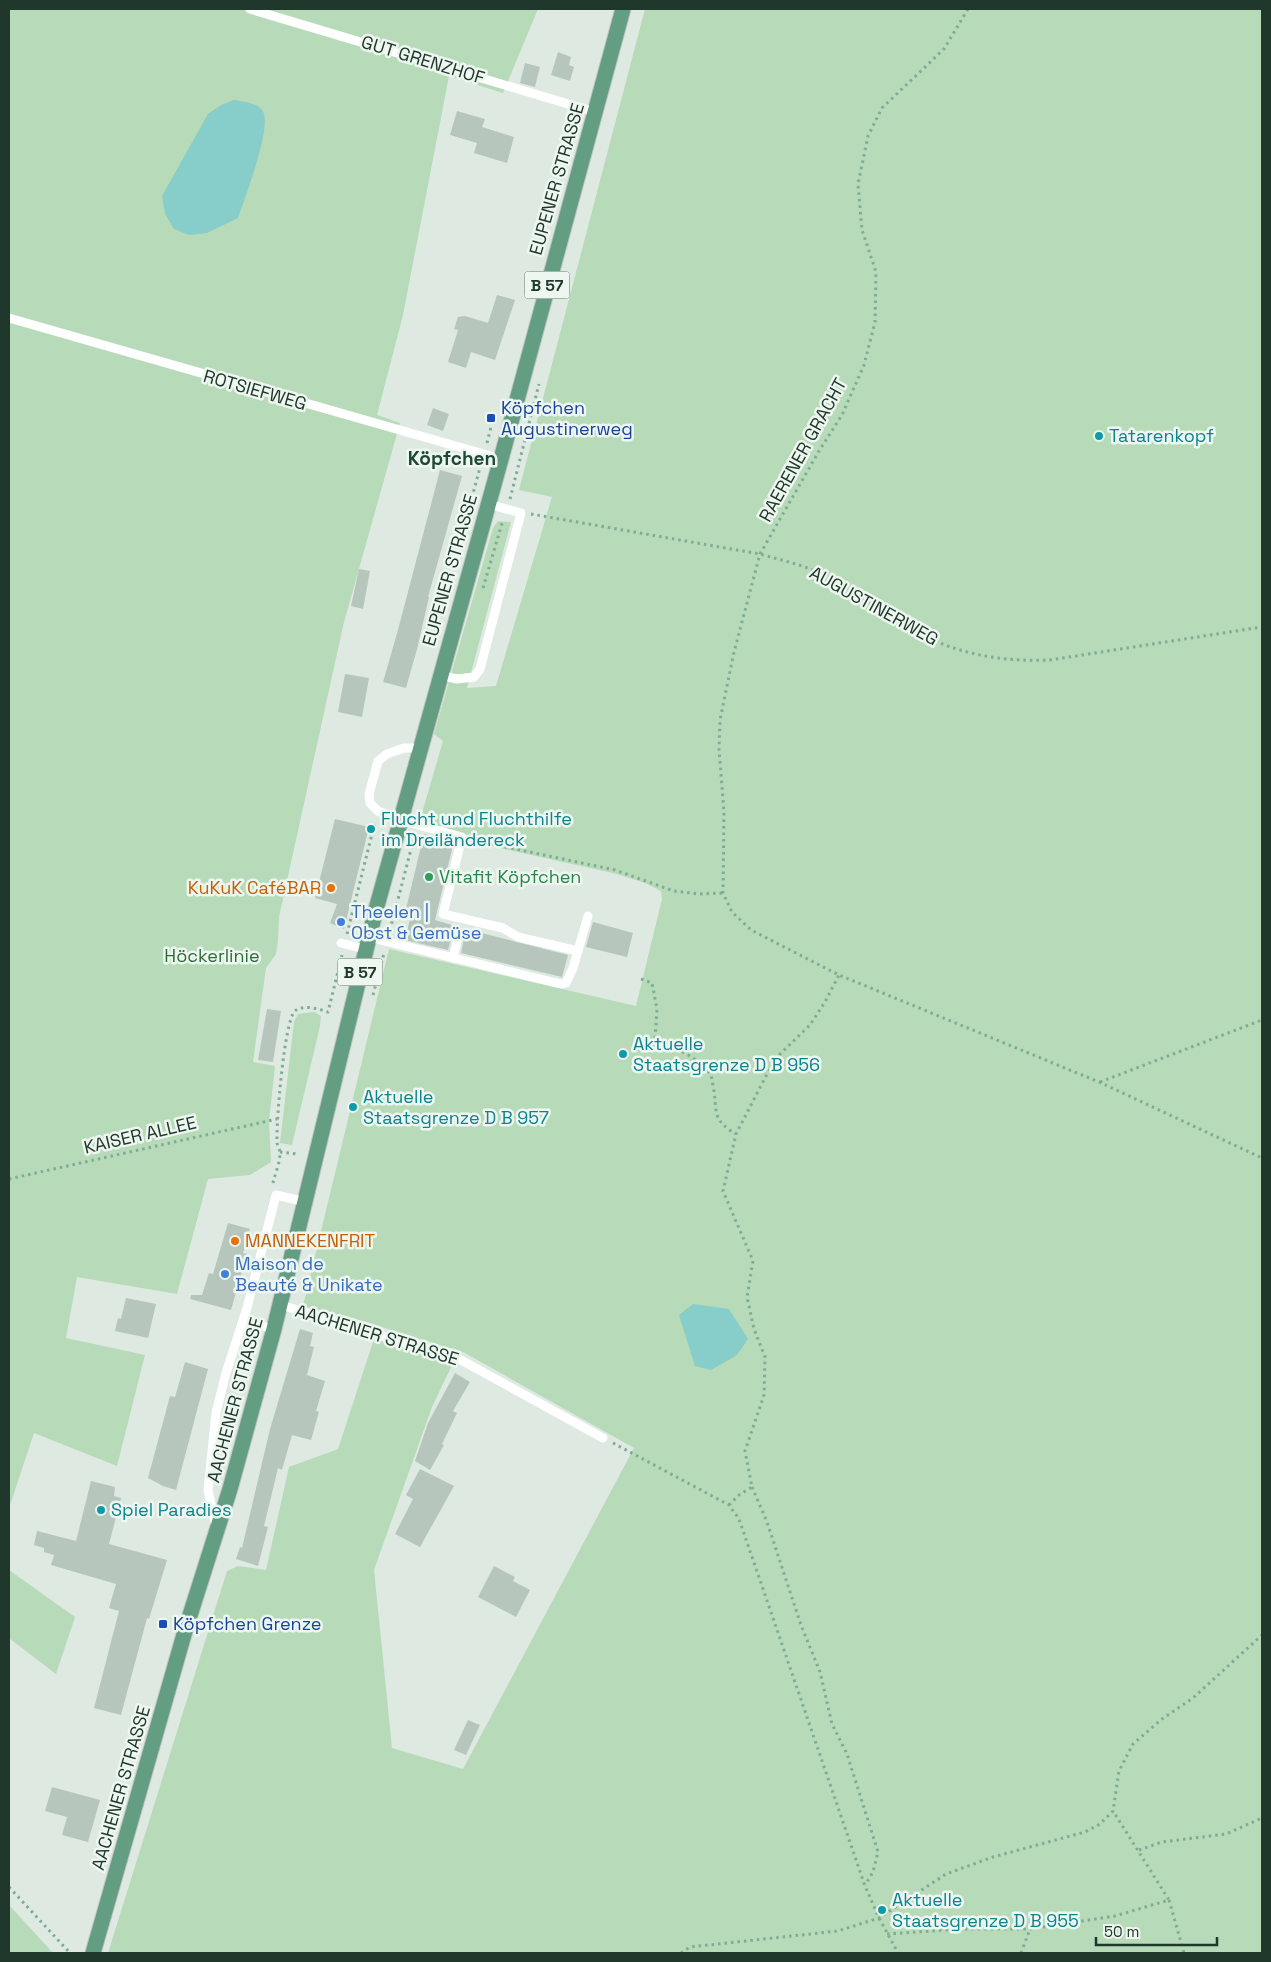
<svg xmlns="http://www.w3.org/2000/svg" width="1271" height="1962" viewBox="0 0 1271 1962" font-family="'Space Grotesk',sans-serif">
	<rect width="100%" height="100%" fill="#dee9e2"/>
	<!-- green -->
	<g fill="#b7dab9">
		<polygon points="9,9 538,9 503,93 449,76 403,315 377,415 400,423 344,622 279,917 278,941 276,954 266,968 253,1062 275,1066 269,1121 271,1162 250,1175 208,1179 177,1294 77,1277 66,1338 145,1355 117,1466 34,1433 9,1508"/>
		<polygon points="645,9 1262,9 1262,1953 108,1953 227,1571 238,1566 266,1570 289,1467 338,1449 374,1339 453,1363 432,1407 374,1570 392,1748 463,1769 634,1448 465,1353 366,1322 303,1306 389,949 636,1006 662,899 661,891 645,883 617,874 469,841 467,835 420,820 443,741 434,734 493,528 498,521 511,522 467,688 496,686 552,497 519,490"/>
		<polygon points="314,1012 321,1016 320,1026 292,1145 280,1143 294,1022 298,1014"/>
		<polygon points="9,1570 75,1617 56,1674 9,1638"/>
		<polygon points="9,1905 53,1953 9,1953"/>
	</g>
	<!-- water -->
	<g fill="#87cdc9">
		<path d="M234,100C244,102 255,102 262,110C274,123 244,200 238,218L207,233L189,235L174,229L165,214L162,196L208,114L221,105Z"/>
		<polygon points="693,1304 729,1309 748,1339 737,1355 711,1370 695,1366 679,1315"/>
	</g>
	<!-- building -->
	<g fill="#b6c6bd">
		<polygon points="558,52 571,57 569,65 574,67 570,81 551,75"/>
		<polygon points="525,63 540,67 535,87 520,83"/>
		<polygon points="457,111 485,119 482,127 514,137 507,163 474,153 477,143 450,135"/>
		<polygon points="497,295 515,300 495,360 471,352 466,368 448,362 458,330 454,329 458,317 465,316 488,323"/>
		<polygon points="433,408 449,414 443,431 427,425"/>
		<polygon points="440,470 462,476 428,597 429,597 417,649 406,688 383,682 398,630"/>
		<polygon points="359,569 370,571 363,609 351,606"/>
		<polygon points="345,674 369,678 362,717 338,712"/>
		<polygon points="335,819 369,827 344,929 330,923 337,904 315,898"/>
		<polygon points="424,834 454,841 435,920 459,927 453,931 448,950 405,940 411,915 405,913"/>
		<polygon points="593,922 633,933 627,957 586,947"/>
		<polygon points="462,928 568,955 562,977 461,953 465,934"/>
		<polygon points="267,1009 281,1011 273,1062 258,1060"/>
		<polygon points="228,1223 250,1229 243,1253 247,1254 231,1310 190,1299 191,1295 202,1295 209,1273 213,1274"/>
		<polygon points="126,1298 156,1304 148,1338 115,1331 118,1318 121,1319"/>
		<polygon points="300,1329 313,1333 310,1346 314,1347 307,1375 325,1381 316,1411 319,1412 311,1440 292,1435 282,1470 278,1468 264,1526 268,1527 258,1566 236,1559 240,1547 242,1548 270,1429"/>
		<polygon points="185,1362 208,1369 176,1490 163,1486 148,1478 170,1396 175,1397"/>
		<polygon points="455,1373 470,1382 453,1411 457,1413 442,1444 444,1445 430,1470 415,1461 428,1423"/>
		<polygon points="420,1469 454,1486 420,1547 395,1534 413,1499 406,1495"/>
		<polygon points="91,1481 115,1487 114,1496 121,1498 109,1544 167,1560 149,1619 147,1618 121,1715 94,1708 119,1611 109,1608 116,1584 51,1565 54,1555 44,1552 44,1548 34,1545 37,1531 76,1541"/>
		<polygon points="494,1566 515,1577 513,1581 530,1590 516,1617 478,1597"/>
		<polygon points="468,1720 480,1725 466,1755 454,1750"/>
		<polygon points="52,1787 100,1800 88,1842 62,1835 67,1817 45,1811"/>
	</g>
	<g fill="none" stroke-linecap="round" stroke-linejoin="round">
		<!-- primary casing -->
		<g stroke="#bcc3c0" stroke-width="17">
			<polyline id="primary" points="93,1953 185,1631 230,1489 274,1329 375,913 501,459 623,9"/>
		</g>
		<!-- path -->
		<g stroke="#7fac94" stroke-width="3" stroke-dasharray="2.5 4" stroke-linecap="butt">
			<polyline points="968,9 944,49 882,108 868,136 858,184 862,230 876,272 875,322 864,365 842,415 819,451 760,554 734,652 720,720 719,749 724,812 723,893 732,912 751,930 839,975 1099,1082 1262,1158"/>
			<polyline points="487,443 491,427"/>
			<polyline points="510,499 539,384"/>
			<path d="M531,514L760,554C780,560 801,564 819,573C853,590 883,615 917,632C959,655 1004,662 1050,660L1262,627"/>
			<polyline points="465,523 481,464"/>
			<polyline points="483,588 503,520"/>
			<polyline points="473,840 615,870 674,891 699,894 723,893"/>
			<polyline points="390,930 415,834"/>
			<polyline points="347,934 375,822"/>
			<path d="M641,979L652,983L657,1009L655,1038C672,1048 700,1057 710,1074C712,1077 712,1081 713,1085C718,1110 710,1119 736,1134"/>
			<polyline points="373,995 384,953"/>
			<polyline points="1100,1082 1262,1020"/>
			<polyline points="280,1152 298,1154"/>
			<polyline points="9,1179 277,1119"/>
			<path d="M273,1183C275,1174 280,1163 280,1153C280,1150 278,1146 277,1143C276,1124 284,1021 295,1011C303,1004 319,1009 328,1012L342,955"/>
			<polyline points="613,1443 729,1505 739,1519 865,1886 879,1918 898,1953"/>
			<polyline points="752,1487 767,1522 801,1625 820,1672 832,1724 847,1754 878,1852 873,1872 865,1885"/>
			<polyline points="729,1505 739,1495 752,1487 745,1451 764,1395 765,1357 754,1329 747,1297 753,1261 723,1191 736,1134 766,1076 778,1056 810,1025 825,1002 839,975"/>
			<polyline points="1139,1850 1162,1842 1226,1834 1262,1818"/>
			<polyline points="9,1887 70,1953"/>
			<polyline points="1169,1900 1184,1953"/>
			<polyline points="887,1934 962,1929 1030,1929 1115,1916 1169,1900 1113,1811"/>
			<polyline points="681,1953 690,1947 838,1931 879,1918 946,1874 993,1857 1085,1832 1100,1824 1113,1811 1119,1771 1133,1744 1162,1719 1193,1698 1262,1635"/>
			<polyline points="1021,1953 1030,1929"/>
		</g>
		<!-- service -->
		<g stroke="#fff" stroke-width="9">
			<polyline points="250,9 595,112"/>
			<polyline points="9,318 501,459"/>
			<polyline points="440,675 457,679 474,677 480,669 521,513 488,504"/>
			<polyline points="420,748 404,748 387,754 378,761 369,794 370,803 378,811 400,820 462,837 443,914 503,928 518,937 578,951"/>
			<polyline points="368,937 561,984 566,983 573,968 588,916"/>
			<polyline points="341,943 365,949"/>
			<polyline points="453,958 459,933"/>
			<polyline points="281,1305 461,1360 603,1438"/>
			<polyline points="243,1321 274,1329"/>
			<polyline points="216,1527 208,1490 216,1413 226,1373 247,1308 276,1195 306,1202"/>
		</g>
		<!-- primary -->
		<use href="#primary" stroke="#639d82" stroke-width="15"/>
	</g>
	<!-- markers -->
	<g fill="#1a4fb4" stroke="#eef6f0" stroke-width="2">
		<rect x="486" y="413" width="10" height="10" rx="2.5"/>
		<rect x="158" y="1619" width="10" height="10" rx="2.5"/>
	</g>
	<g fill="#0f9aa8" stroke="#eef6f0" stroke-width="2">
		<circle cx="1099" cy="436" r="5"/>
		<circle cx="371" cy="829" r="5"/>
		<circle cx="623" cy="1054" r="5"/>
		<circle cx="353" cy="1107" r="5"/>
		<circle cx="101" cy="1510" r="5"/>
		<circle cx="882" cy="1910" r="5"/>
	</g>
	<circle fill="#2e9e5b" stroke="#eef6f0" stroke-width="2" cx="429" cy="877" r="5"/>
	<g fill="#e8710a" stroke="#eef6f0" stroke-width="2">
		<circle cx="331" cy="888" r="5"/>
		<circle cx="235" cy="1241" r="5"/>
	</g>
	<g fill="#3f7fe0" stroke="#eef6f0" stroke-width="2">
		<circle cx="341" cy="922" r="5"/>
		<circle cx="225" cy="1274" r="5"/>
	</g>
	<g text-anchor="middle" stroke-width="5" stroke-linejoin="round" paint-order="stroke">
		<!-- shield labels -->
		<g fill="#eef6f0" stroke="#5e7167" stroke-width="1">
			<rect x="524.5" y="271.5" width="45" height="27" rx="4"/>
			<rect x="337.5" y="958.5" width="45" height="27" rx="4"/>
		</g>
		<g font-size="16" font-weight="bold" fill="#20382c">
			<text x="547" y="291">B 57</text>
			<text x="360" y="978">B 57</text>
		</g>
		<!-- street labels -->
		<g font-size="18" fill="#20382c" stroke="#eef6f0">
			<text transform="translate(423 60) rotate(17)" y="6">GUT GRENZHOF</text>
			<text transform="translate(557 179) rotate(-74)" y="6">EUPENER STRASSE</text>
			<text transform="translate(255 390) rotate(16)" y="6">ROTSIEFWEG</text>
			<text transform="translate(803 450) rotate(-61)" y="6">RAERENER GRACHT</text>
			<text transform="translate(450 570) rotate(-74)" y="6">EUPENER STRASSE</text>
			<text transform="translate(874 606) rotate(29)" y="6">AUGUSTINERWEG</text>
			<text transform="translate(140 1135) rotate(-13)" y="6">KAISER ALLEE</text>
			<text transform="translate(377 1335) rotate(17)" y="6">AACHENER STRASSE</text>
			<text transform="translate(235 1400) rotate(-75)" y="6">AACHENER STRASSE</text>
			<text transform="translate(121 1788) rotate(-74)" y="6">AACHENER STRASSE</text>
		</g>
		<!-- transit labels -->
		<g font-size="18" fill="#164399" stroke="#eef6f0" text-anchor="start">
			<text x="501" y="414">Köpfchen<tspan x="501" dy="21">Augustinerweg</tspan></text>
			<text x="173" y="1630">Köpfchen Grenze</text>
		</g>
		<!-- culture labels -->
		<g font-size="18" fill="#0d838f" stroke="#eef6f0" text-anchor="start">
			<text x="1109" y="442">Tatarenkopf</text>
			<text x="381" y="825">Flucht und Fluchthilfe<tspan x="381" dy="21">im Dreiländereck</tspan></text>
			<text x="633" y="1050">Aktuelle<tspan x="633" dy="21">Staatsgrenze D B 956</tspan></text>
			<text x="363" y="1103">Aktuelle<tspan x="363" dy="21">Staatsgrenze D B 957</tspan></text>
			<text x="111" y="1516">Spiel Paradies</text>
			<text x="892" y="1906">Aktuelle<tspan x="892" dy="21">Staatsgrenze D B 955</tspan></text>
		</g>
		<!-- leisure labels -->
		<g font-size="18" fill="#27864d" stroke="#eef6f0" text-anchor="start">
			<text x="439" y="883">Vitafit Köpfchen</text>
		</g>
		<!-- food labels -->
		<g font-size="18" fill="#c56008" stroke="#eef6f0" text-anchor="end">
			<text x="321" y="894">KuKuK CaféBAR</text>
			<text x="245" y="1247" text-anchor="start">MANNEKENFRIT</text>
		</g>
		<!-- shop labels -->
		<g font-size="18" fill="#366cbe" stroke="#eef6f0" text-anchor="start">
			<text x="351" y="918">Theelen |<tspan x="351" dy="21">Obst &amp; Gemüse</tspan></text>
			<text x="235" y="1270">Maison de<tspan x="235" dy="21">Beauté &amp; Unikate</tspan></text>
		</g>
		<!-- park labels -->
		<g font-size="18" fill="#2c6d37" stroke="#eef6f0">
			<text x="212" y="962">Höckerlinie</text>
		</g>
		<!-- neighbourhood labels -->
		<g font-size="19" font-weight="bold" fill="#1d4935" stroke="#eef6f0">
			<text x="452" y="465">Köpfchen</text>
		</g>
	</g>
	<!-- border -->
	<rect width="1271" height="1962" fill="none" stroke="#20382c" stroke-width="20"/>
	<!-- scale -->
	<path d="M1096 1937v8h121v-8" fill="none" stroke="#20382c" stroke-width="2.5"/>
	<text x="1104" y="1937" font-size="15" fill="#20382c" stroke="#eef6f0" stroke-width="4" paint-order="stroke">50 m</text>
</svg>
